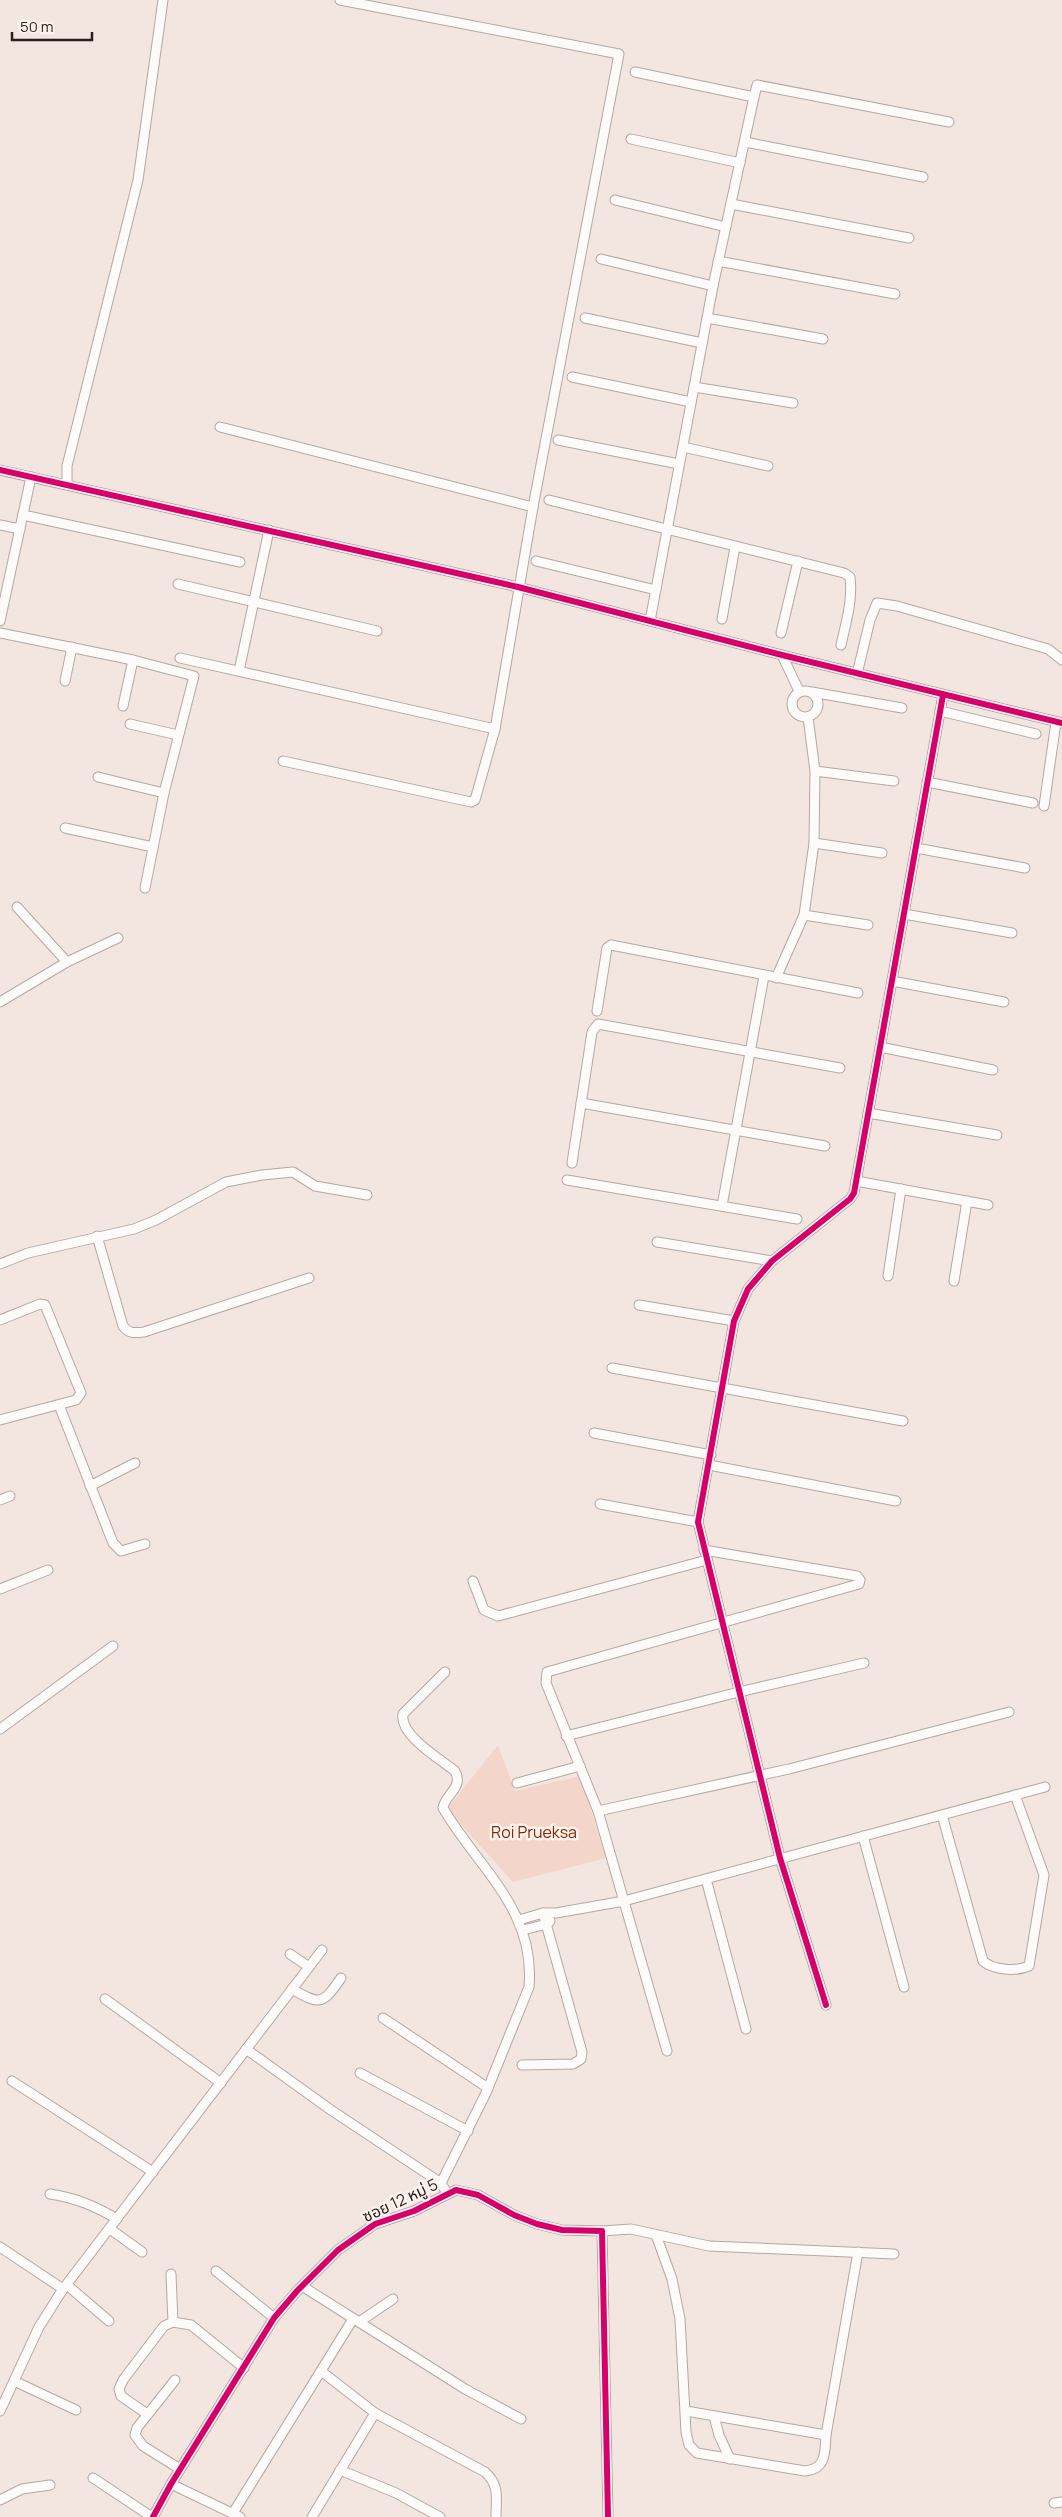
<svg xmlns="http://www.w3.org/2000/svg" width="1062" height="2517" viewBox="0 0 1062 2517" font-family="Manrope,'Noto Sans Thai',sans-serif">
	<rect width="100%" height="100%" fill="#f3e5e0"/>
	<!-- green -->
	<polygon fill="#f4d5ca" points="498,1745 515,1791 580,1776 606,1858 513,1882 447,1809"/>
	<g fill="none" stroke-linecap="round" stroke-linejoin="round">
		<!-- street casing -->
		<g stroke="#b4a8a4" stroke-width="11">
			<g id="street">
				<polyline points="340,0 619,54 533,507"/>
				<polyline points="635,72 754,97 713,286 650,621"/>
				<polyline points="754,97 757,85 949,122"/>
				<polyline points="631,139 740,163"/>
				<polyline points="745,142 923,177"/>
				<polyline points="615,200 726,227"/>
				<polyline points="731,204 909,238"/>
				<polyline points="601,259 713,286"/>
				<polyline points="718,261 895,294"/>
				<polyline points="585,318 702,343"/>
				<polyline points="707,318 823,339"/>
				<polyline points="572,377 691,402"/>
				<polyline points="694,387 793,403"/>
				<polyline points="220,427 533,507 495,729 475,800 471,802 283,761"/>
				<polyline points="558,440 679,464"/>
				<polyline points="683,447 768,466"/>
				<polyline points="0,470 518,587 782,655 1062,723"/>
				<polyline points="67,484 67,466 138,180 163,0"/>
				<path d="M549,500L844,573L850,577C853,600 846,622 841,645"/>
				<polyline points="23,515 240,562"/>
				<polyline points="0,525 20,529"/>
				<polyline points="536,561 656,590"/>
				<polyline points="178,584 377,631"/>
				<polyline points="722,619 735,547"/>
				<polyline points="0,621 31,477"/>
				<polyline points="0,633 133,660 194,676 164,793 145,888"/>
				<polyline points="781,633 798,561"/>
				<polyline points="782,655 799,691"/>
				<polyline points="180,658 495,729"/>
				<polyline points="239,671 269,530"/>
				<polyline points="857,674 870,620 877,603 897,606 1048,649 1062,660"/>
				<polyline points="65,681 72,647"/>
				<circle cx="805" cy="704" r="13"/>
				<polyline points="812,692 902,708"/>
				<polyline points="123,706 133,660"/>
				<polyline points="940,711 1036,734"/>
				<polyline points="130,724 178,735"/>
				<polyline points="815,771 894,781"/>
				<polyline points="98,777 164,793"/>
				<polyline points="927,782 1033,803"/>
				<polyline points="1044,806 1056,722"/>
				<polyline points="65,828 153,847"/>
				<polyline points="814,843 882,853"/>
				<polyline points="916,848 1025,868"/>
				<polyline points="17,907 67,962"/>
				<polyline points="904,914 1012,933"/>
				<polyline points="804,915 868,925"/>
				<polyline points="776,978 804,915 814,843 815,771 808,717"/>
				<polyline points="892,981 1004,1002"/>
				<polyline points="0,1002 67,962 118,938"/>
				<polyline points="597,1011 607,948 611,945 858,993"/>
				<polyline points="880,1047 993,1070"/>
				<polyline points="581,1103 825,1146"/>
				<polyline points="868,1113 997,1135"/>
				<polyline points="572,1163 592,1032 598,1024 840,1068"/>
				<polyline points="567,1180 797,1219"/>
				<polyline points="856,1181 988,1205"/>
				<polyline points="722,1206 764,976"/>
				<path d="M97,1236L123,1326C129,1334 135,1333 144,1332L309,1278"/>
				<polyline points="657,1242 772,1261"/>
				<polyline points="0,1264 28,1253 134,1229 156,1220 226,1182 262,1175 293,1172 315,1186 367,1195"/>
				<polyline points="888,1276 901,1189"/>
				<polyline points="954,1281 967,1201"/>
				<polyline points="639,1305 734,1321"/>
				<polyline points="0,1320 40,1304 45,1305 81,1393 76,1400 0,1420"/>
				<polyline points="612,1368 903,1421"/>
				<polyline points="59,1405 113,1543 121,1551 145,1544"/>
				<polyline points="594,1433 711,1455"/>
				<polyline points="709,1465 896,1501"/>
				<polyline points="90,1486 135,1463"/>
				<polyline points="0,1500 10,1496"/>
				<polyline points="600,1504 698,1522"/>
				<polyline points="473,1581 484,1610 498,1616 707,1560"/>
				<polyline points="0,1589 48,1570"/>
				<path d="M445,1672L403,1714C399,1735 440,1759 455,1771C464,1788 445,1794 443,1808C478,1868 536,1910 529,1987L486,2093L441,2183L447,2193"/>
				<polyline points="0,1729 113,1646"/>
				<polyline points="566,1736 739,1692 864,1663"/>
				<polyline points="517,1783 580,1766"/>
				<polyline points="598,1811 789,1769 1009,1712"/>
				<path d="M942,1815L983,1961C993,1970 1016,1972 1029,1966L1044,1875L1015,1795"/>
				<polyline points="863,1836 904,1987"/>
				<polyline points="706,1879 746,2029"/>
				<polyline points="519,1920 543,1913 556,1913 624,1901 1045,1787"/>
				<polyline points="523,1930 547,1924 550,1921"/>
				<polyline points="290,1954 309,1967"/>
				<path d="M292,1989C321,2006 323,2004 341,1978"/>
				<polyline points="105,1999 221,2083"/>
				<polyline points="826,2005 780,1858 698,1522 734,1321 748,1289 772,1261 850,1199 854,1193 943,695"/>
				<polyline points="383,2018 488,2088"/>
				<polyline points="246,2049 331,2110 441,2183"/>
				<polyline points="667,2051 598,1811 546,1683 547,1672 859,1584 860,1580 857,1576 704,1550"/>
				<polyline points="522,2065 573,2064 581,2059 582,2052 543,1913"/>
				<polyline points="360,2073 468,2131"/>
				<polyline points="12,2081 153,2172"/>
				<path d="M50,2194C76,2198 95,2206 117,2219"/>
				<polyline points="110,2229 142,2252"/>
				<polyline points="602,2231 631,2229 709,2246 894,2254"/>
				<path d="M656,2235L672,2279L680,2319L686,2432L689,2445L697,2453L805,2471C826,2469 825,2453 826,2435"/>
				<polyline points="0,2247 63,2289"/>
				<polyline points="216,2271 274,2318"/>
				<polyline points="171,2274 173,2322"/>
				<polyline points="67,2285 109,2321"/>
				<polyline points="302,2286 465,2389 521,2419"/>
				<polyline points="359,2322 393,2299"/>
				<polyline points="175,2380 137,2428 135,2435 143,2446 180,2469"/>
				<polyline points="14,2381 76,2410"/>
				<polyline points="0,2411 39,2327 63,2289 322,1950"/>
				<polyline points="686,2411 826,2435 858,2252"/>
				<path d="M375,2413L485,2472C500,2486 496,2497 496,2517"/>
				<polyline points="147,2414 121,2396 119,2389 123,2380 164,2326 173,2322 191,2325 244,2368"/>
				<polyline points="714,2416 719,2435 730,2459"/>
				<polyline points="340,2470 396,2493 440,2517"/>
				<polyline points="93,2478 152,2517"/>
				<polyline points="171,2484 240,2517"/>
				<polyline points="0,2500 22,2489 50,2485"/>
				<polyline points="1054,2503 1062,2502"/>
				<polyline points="233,2513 353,2319"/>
				<polyline points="153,2517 171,2484 274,2318 297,2291 338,2250 375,2224 414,2211 456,2190 478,2195 514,2215 537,2224 562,2230 602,2231 608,2517"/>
				<polyline points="312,2517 375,2413 321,2371"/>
			</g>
		</g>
		<!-- street -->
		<use href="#street" stroke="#fdfbfa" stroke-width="9"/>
		<!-- cycleway casing -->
		<g stroke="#fef2ed" stroke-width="9">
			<g id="cycleway">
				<polyline points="0,470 518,587 782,655 1062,723"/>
				<polyline points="826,2005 780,1858 698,1522 734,1321 748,1289 772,1261 850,1199 854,1193 943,695"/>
				<polyline points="153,2517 171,2484 274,2318 297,2291 338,2250 375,2224 414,2211 456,2190 478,2195 514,2215 537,2224 562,2230 602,2231 608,2517"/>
			</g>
		</g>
		<!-- cycleway -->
		<use href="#cycleway" stroke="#d6006c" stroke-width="6"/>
	</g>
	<g text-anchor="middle" stroke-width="5" stroke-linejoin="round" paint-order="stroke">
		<!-- park labels -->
		<g font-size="16" fill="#832b00" stroke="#fef2ed">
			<text x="534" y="1838">Roi Prueksa</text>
		</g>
		<!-- street labels -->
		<g font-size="16" fill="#291e1a" stroke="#fef2ed">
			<text transform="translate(400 2200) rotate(-25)" y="6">ซอย 12 หมู่ 5</text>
		</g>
	</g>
	<!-- scale -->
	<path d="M12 32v8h80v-8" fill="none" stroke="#291e1a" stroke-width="2.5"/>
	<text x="20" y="32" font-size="15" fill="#291e1a" stroke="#fef2ed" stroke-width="4" paint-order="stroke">50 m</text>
</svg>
